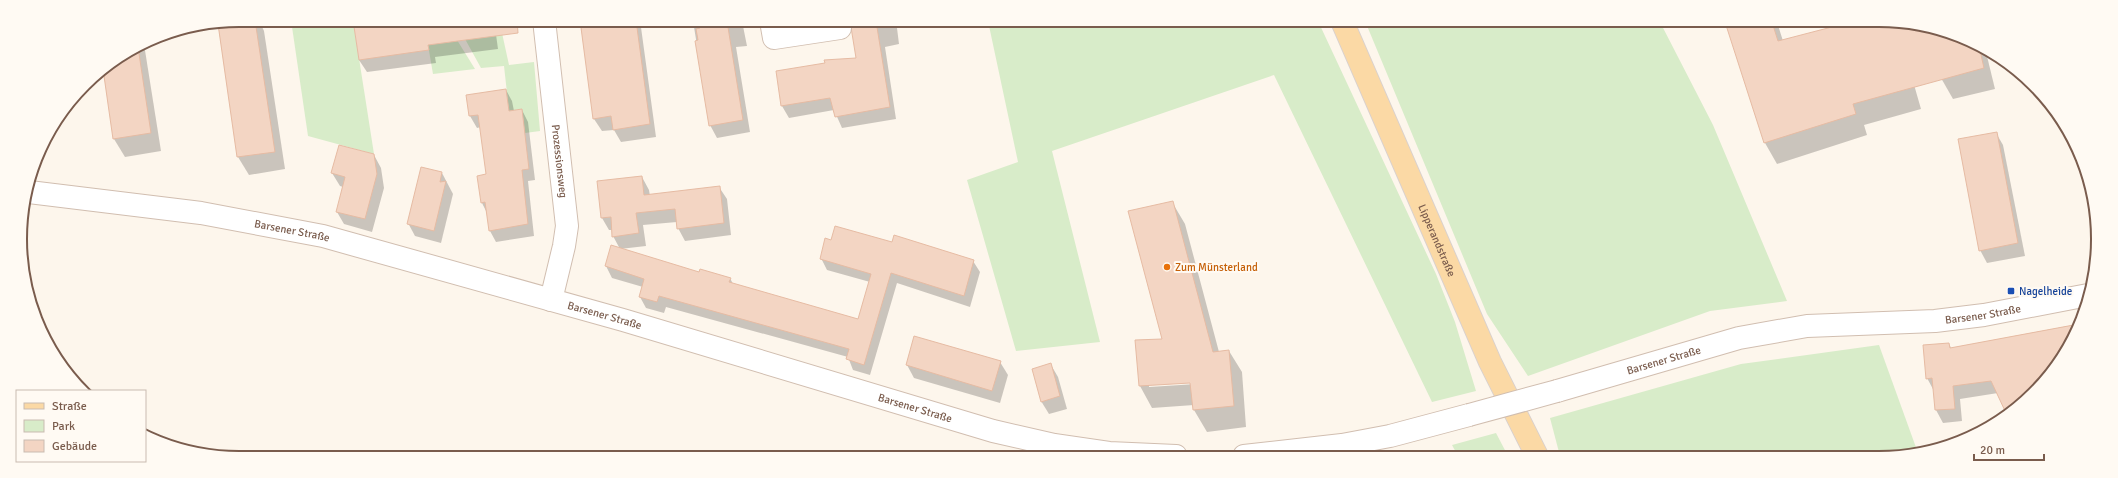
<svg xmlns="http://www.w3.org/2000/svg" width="2118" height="478" viewBox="0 0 2118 478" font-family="Signika,sans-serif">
	<rect width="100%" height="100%" fill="#fdf6ec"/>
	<!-- green -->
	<g fill="#d8ecc9">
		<polygon points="291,20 353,20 374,154 308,136"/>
		<polygon points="988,21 1318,21 1436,274 1455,322 1476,391 1432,402 1274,75 1052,151 1100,342 1016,351 967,180 1018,162"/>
		<polygon points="1365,21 1660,22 1713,125 1787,301 1710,311 1528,376 1487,314"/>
		<polygon points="502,33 509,65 534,62 540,131 525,133 522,109 509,111 504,66 481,68 465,39"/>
		<polygon points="457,40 475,69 433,74 428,45"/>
		<polygon points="1879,345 1918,453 1907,456 1560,456 1550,418 1741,364"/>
		<polygon points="1496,433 1508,456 1458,456 1452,445"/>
	</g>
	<!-- shadow -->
	<g fill="#0003" fill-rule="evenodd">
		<polygon points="239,20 259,20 264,31 285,169 249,175 238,157 218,24"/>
		<polygon points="494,20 498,49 435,57 436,63 367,72 359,60"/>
		<polygon points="580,20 640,20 656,137 621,142 614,130 602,131 594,119"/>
		<polygon points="693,21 742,21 747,46 736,47 750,132 717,138 710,125"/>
		<polygon points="851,21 870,21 871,23 872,21 893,21 897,28 899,44 885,47 896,119 842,128 834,110 789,118 782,106 777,72 857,59"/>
		<polygon points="1726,22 1777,22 1783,41 1855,22 1896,22 1921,109 1864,125 1867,135 1777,164 1765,143"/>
		<polygon points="1928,29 1985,48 1995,89 1953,99 1941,78"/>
		<polygon points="144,44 161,151 125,157 114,139 103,69"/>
		<polygon points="506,90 512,101 514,111 522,110 528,122 535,180 528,181 534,236 496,242 490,231 487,213 482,203 487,175 481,127 477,128 470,116 467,96"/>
		<polygon points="1996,133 2003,145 2025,256 1987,263 1980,250"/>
		<polygon points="374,155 381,168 384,188 372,232 344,224 337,212 343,187 340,186 332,173"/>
		<polygon points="442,173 453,194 441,243 415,236 408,223"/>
		<polygon points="642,177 649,190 650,196 719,187 727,199 731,235 685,241 678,228 677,222 643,225 646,246 620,249 613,236 613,230 609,230 602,218"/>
		<path d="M1172,202L1185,224L1219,352L1229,351L1242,372L1246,427L1207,432L1194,410V405L1152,408L1140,386L1137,341L1164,340ZM1195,382L1196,384L1149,387V385Z"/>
		<polygon points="832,241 893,244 973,261 980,272 970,307 897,283 870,375 853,370 848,357 666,307 664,313 646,308 640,297 643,287 612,278 606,266 612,247 700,274 730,278 733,284 859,320 870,282 827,270 821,258"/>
		<polygon points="2079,324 2075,336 2034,394 2007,413 1998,393 1960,399 1962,421 1943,423 1936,410 1934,391 1927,378 1949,344 1951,348"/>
		<polygon points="915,337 1000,362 1008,375 1000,403 914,378 907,365"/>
		<polygon points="1051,365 1058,377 1067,409 1049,414 1041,401"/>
	</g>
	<!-- building -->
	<g fill="#f3d5c3" stroke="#e6bba3">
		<polygon points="239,20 255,20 275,152 237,157 218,24"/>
		<polygon points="353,20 517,20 518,33 428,45 429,50 359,60"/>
		<polygon points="580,20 636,20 650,124 613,130 611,116 593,119"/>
		<polygon points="699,21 727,21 743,120 709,126 695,41 698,40 696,29 700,28"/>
		<polygon points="850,21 876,21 890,107 835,117 830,98 781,106 776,71 825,63 824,60 856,58"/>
		<polygon points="1725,22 1772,22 1778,41 1851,22 1908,22 1979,46 1984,68 1853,104 1856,114 1764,143"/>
		<polygon points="138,47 151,133 113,139 103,69"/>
		<polygon points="506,89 509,111 522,109 529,169 522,170 528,224 489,231 485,202 481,203 477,176 486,174 478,115 469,116 466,95"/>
		<polygon points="1997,132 2018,243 1979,251 1958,139"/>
		<polygon points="339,145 374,154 377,174 365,219 336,212 345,177 331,173"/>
		<polygon points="421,167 442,172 440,182 446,181 434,231 407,224"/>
		<polygon points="642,176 644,195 720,186 724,223 677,229 675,209 636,213 639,233 612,237 611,217 601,218 597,181"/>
		<polygon points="1173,201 1213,352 1229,350 1234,406 1193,410 1190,383 1139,386 1135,340 1162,339 1128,211"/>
		<polygon points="835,226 892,242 894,235 974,260 964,296 891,273 864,365 846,359 849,349 659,296 657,302 639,297 644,279 605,266 611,245 699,272 700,269 731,278 729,282 858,319 871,274 820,259 825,238 831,240"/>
		<polygon points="2079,324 2075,336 2034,394 2006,413 1991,381 1953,386 1955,409 1935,410 1932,378 1926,379 1923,345 1949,343 1950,348"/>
		<polygon points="914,336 1001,361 992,391 906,365"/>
		<polygon points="1051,363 1060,396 1041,402 1032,369"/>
	</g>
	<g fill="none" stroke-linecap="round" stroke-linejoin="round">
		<!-- minor casing -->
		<g stroke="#d1beb0" stroke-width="24">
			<g id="minor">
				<path id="s1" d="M544,20L567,226L564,246L551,300"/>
				<polyline points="771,21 774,38 840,28"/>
			</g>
		</g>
		<!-- tertiary casing -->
		<g stroke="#d1beb0" stroke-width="24">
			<g id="tertiary">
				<path id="s2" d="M29,192L201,213L323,236L623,320L993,431L1054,445L1109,453L1176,456"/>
				<path id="s3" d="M1557,391L1739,338L1807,326L1935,321L1984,315L2088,295"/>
				<polyline points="1244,456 1342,445 1390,436 1469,415"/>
			</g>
		</g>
		<!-- primary casing -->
		<g stroke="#dad1cd" stroke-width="24">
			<g id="primary">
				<path id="s4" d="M1342,21L1490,362L1537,456"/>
			</g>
		</g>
		<!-- minor -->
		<use href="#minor" stroke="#fff" stroke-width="22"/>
		<!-- tertiary -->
		<use href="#tertiary" stroke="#fff" stroke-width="22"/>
		<!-- primary -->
		<use href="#primary" stroke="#fbd9a5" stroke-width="22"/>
		<!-- tertiary-bridge casing -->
		<g stroke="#d1beb0" stroke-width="24" stroke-linecap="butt">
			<polyline id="tertiary-bridge" points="1469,415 1557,391"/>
		</g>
		<!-- tertiary-bridge -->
		<use href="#tertiary-bridge" stroke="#fff" stroke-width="22"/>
	</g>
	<!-- markers -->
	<circle fill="#e8710a" stroke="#fffaf3" stroke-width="1.5" cx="1167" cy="267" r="4"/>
	<rect fill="#1a4fb4" stroke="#fffaf3" stroke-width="1.5" x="2007" y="287" width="8" height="8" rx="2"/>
	<g text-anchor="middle" stroke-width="4" stroke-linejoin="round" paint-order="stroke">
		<!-- street labels -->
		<g font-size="11" fill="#7a5c4d" stroke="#fffaf3">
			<text dy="4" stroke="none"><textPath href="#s1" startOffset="142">Prozessionsweg</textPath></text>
			<text dy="4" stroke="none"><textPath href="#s2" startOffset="266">Barsener Straße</textPath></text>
			<text dy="4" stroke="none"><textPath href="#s4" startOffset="239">Lipperandstraße</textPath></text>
			<text dy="4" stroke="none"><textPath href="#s3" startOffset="435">Barsener Straße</textPath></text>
			<text dy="4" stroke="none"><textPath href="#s2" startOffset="590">Barsener Straße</textPath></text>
			<text dy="4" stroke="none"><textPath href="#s3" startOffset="111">Barsener Straße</textPath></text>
			<text dy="4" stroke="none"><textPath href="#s2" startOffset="914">Barsener Straße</textPath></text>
		</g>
		<!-- food labels -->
		<g font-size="11" fill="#c56008" stroke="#fffaf3" text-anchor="start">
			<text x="1175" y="271">Zum Münsterland</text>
		</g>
		<!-- transit labels -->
		<g font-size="11" fill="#164399" stroke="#fffaf3" text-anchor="start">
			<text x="2019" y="295">Nagelheide</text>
		</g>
	</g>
	<!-- crop -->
	<path d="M0 0H2118V478H0ZM239 27H1879A212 212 0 0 1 2091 239V239A212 212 0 0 1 1879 451H239A212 212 0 0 1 27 239V239A212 212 0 0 1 239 27Z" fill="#fffaf3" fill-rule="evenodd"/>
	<path fill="none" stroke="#7a5c4d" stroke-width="2" d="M239 27H1879A212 212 0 0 1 2091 239V239A212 212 0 0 1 1879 451H239A212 212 0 0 1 27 239V239A212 212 0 0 1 239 27Z"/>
	<!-- legend -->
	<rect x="16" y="390" width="130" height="72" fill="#fffaf3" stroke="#cabbb1"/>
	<rect x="24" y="403" width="20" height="6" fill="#fbd9a5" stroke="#cabbb1"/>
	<text x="52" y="410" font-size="12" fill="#7a5c4d">Straße</text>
	<rect x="24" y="420" width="20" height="12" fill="#d8ecc9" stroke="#cabbb1"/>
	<text x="52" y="430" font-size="12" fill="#7a5c4d">Park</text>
	<rect x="24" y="440" width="20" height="12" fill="#f3d5c3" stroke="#cabbb1"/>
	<text x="52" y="450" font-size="12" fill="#7a5c4d">Gebäude</text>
	<!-- scale -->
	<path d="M1974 454v6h70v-6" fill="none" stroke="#7a5c4d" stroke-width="2"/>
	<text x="1980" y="454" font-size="12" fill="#7a5c4d" stroke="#fffaf3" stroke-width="3" paint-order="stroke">20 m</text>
</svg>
